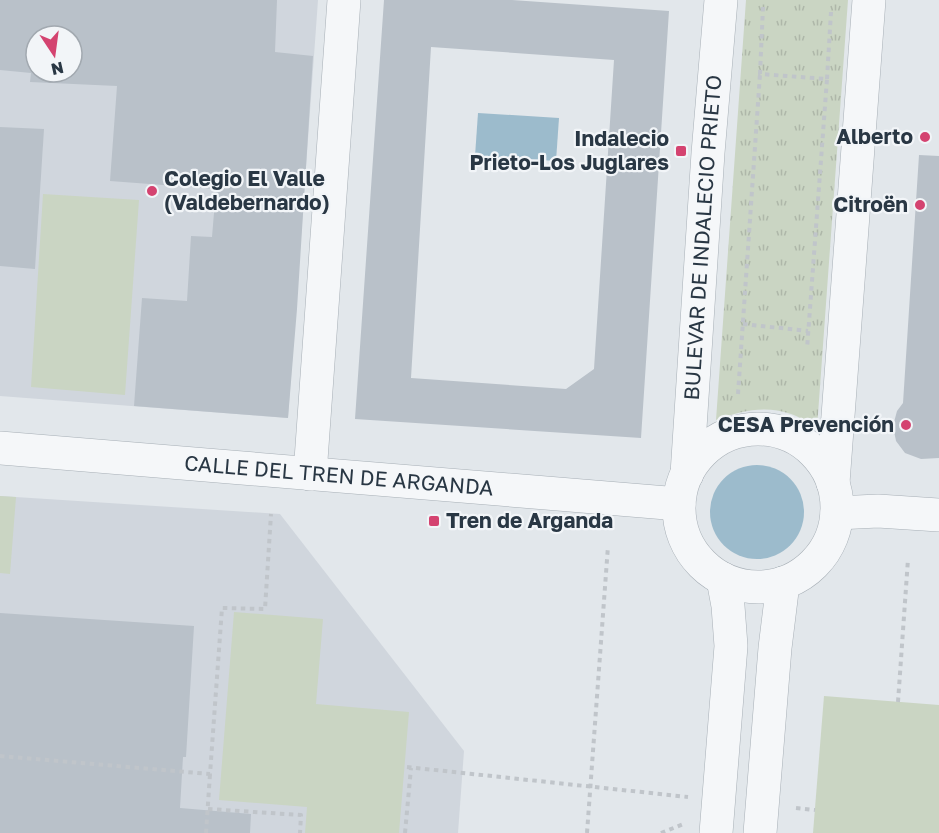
<svg xmlns="http://www.w3.org/2000/svg" width="939" height="833" viewBox="0 0 939 833" font-family="'Golos Text',sans-serif">
	<defs>
		<pattern id="park-tufts" width="24" height="20" patternUnits="userSpaceOnUse" patternTransform="scale(1.5)"><rect width="24" height="20" fill="#cad5c3"/><path d="M3 7l-1-3M5 7V3M7 7l1-3M15 17l-1-3M17 17v-4M19 17l1-3" fill="none" stroke="#aeb7a9"/></pattern>
	</defs>
	<rect width="100%" height="100%" fill="#e2e7eb"/>
	<!-- built -->
	<g fill="#d0d6dd" fill-rule="evenodd">
		<path d="M0,0H318L288,418L0,396ZM36,36H72V72H36Z"/>
		<polygon points="0,496 280,514 464,751 458,833 0,833"/>
	</g>
	<!-- green -->
	<g fill="#cad5c3">
		<polygon points="43,194 139,200 125,395 31,387"/>
		<polygon points="0,496 16,497 10,574 0,573"/>
		<polygon points="234,612 323,619 316,704 409,712 399,833 305,833 307,807 219,800"/>
		<polygon points="824,696 939,705 939,833 813,833"/>
	</g>
	<!-- park -->
	<path fill="url(#park-tufts)" d="M746,0H848L817,428C809,423 800,417 791,414C764,405 742,411 716,420Z"/>
	<!-- water -->
	<g fill="#9cbbcc">
		<polygon points="478,113 559,118 556,161 475,156"/>
		<circle cx="757" cy="512" r="47"/>
	</g>
	<!-- building -->
	<g fill="#b9c1c9" fill-rule="evenodd">
		<path d="M0,0H277L275,52L313,56L297,309L288,418L134,406L142,298L187,301L191,236L212,237L216,189L110,181L117,86L30,82L31,73L0,70ZM36,36H72V72H36Z"/>
		<path d="M384,0H512L669,11L641,438L355,419ZM431,47L614,60L594,369L566,389L411,378Z"/>
		<polygon points="0,127 44,129 35,269 0,266"/>
		<polygon points="919,155 939,156 939,458 921,459 905,453 896,441 893,426 897,411 903,403"/>
		<polygon points="0,613 194,626 186,757 183,757 180,808 251,814 250,833 0,833"/>
	</g>
	<g fill="none" stroke-linecap="round" stroke-linejoin="round">
		<!-- minor casing -->
		<g stroke="#a7afb6" stroke-width="34">
			<g id="minor">
				<path id="s1" d="M0,448L679,504"/>
				<polyline points="310,474 344,0"/>
				<polyline points="837,513 878,511 939,515"/>
			</g>
		</g>
		<!-- tertiary casing -->
		<g stroke="#a7afb6" stroke-width="34">
			<g id="tertiary">
				<circle cx="758" cy="508" r="79"/>
				<path id="s2" d="M687,474L708,153L721,0"/>
				<polyline points="833,483 869,0"/>
				<polyline points="716,833 731,646 728,606 723,579"/>
				<polyline points="760,833 775,648 783,583"/>
			</g>
		</g>
		<!-- path -->
		<g stroke="#c0c5ca" stroke-width="4" stroke-dasharray="4.5 4.5" stroke-linecap="butt">
			<polyline points="763,7 760,74 827,79 807,349"/>
			<polyline points="827,79 831,12"/>
			<polyline points="743,324 808,331"/>
			<polyline points="738,394 760,74"/>
			<polyline points="898,702 908,559"/>
			<polyline points="0,756 210,774 222,608 265,609 271,514"/>
			<polyline points="407,767 688,797"/>
			<polyline points="796,808 815,810"/>
			<polyline points="208,809 301,815 300,833"/>
			<polyline points="206,833 210,774"/>
			<polyline points="405,833 411,768"/>
			<polyline points="587,833 608,546"/>
			<polyline points="661,833 686,823"/>
		</g>
		<!-- minor -->
		<use href="#minor" stroke="#f5f7f9" stroke-width="33"/>
		<!-- tertiary -->
		<use href="#tertiary" stroke="#f5f7f9" stroke-width="33"/>
	</g>
	<!-- markers -->
	<g fill="#d44370" stroke="#f2f5f8" stroke-width="2">
		<circle cx="925" cy="137" r="6"/>
		<rect x="675" y="145" width="12" height="12" rx="3"/>
		<circle cx="152" cy="191" r="6"/>
		<circle cx="920" cy="205" r="6"/>
		<circle cx="906" cy="425" r="6"/>
		<rect x="428" y="515" width="12" height="12" rx="3"/>
	</g>
	<g text-anchor="middle" stroke-width="4.5" stroke-linejoin="round" paint-order="stroke">
		<!-- poi labels -->
		<g font-size="21" font-weight="bold" fill="#293744" stroke="#f2f5f8" text-anchor="end">
			<text x="913" y="144">Alberto</text>
			<text x="669" y="146">Indalecio<tspan x="669" dy="24">Prieto-Los Juglares</tspan></text>
			<text x="164" y="186" text-anchor="start">Colegio El Valle<tspan x="164" dy="24">(Valdebernardo)</tspan></text>
			<text x="908" y="212">Citroën</text>
			<text x="894" y="432">CESA Prevención</text>
			<text x="446" y="528" text-anchor="start">Tren de Arganda</text>
		</g>
		<!-- street labels -->
		<g font-size="21" fill="#293744" stroke="#f2f5f8">
			<text dy="7" stroke="none"><textPath href="#s2" startOffset="237">BULEVAR DE INDALECIO PRIETO</textPath></text>
			<text dy="7" stroke="none"><textPath href="#s1" startOffset="340">CALLE DEL TREN DE ARGANDA</textPath></text>
		</g>
	</g>
	<!-- north arrow -->
	<g transform="translate(54 54) rotate(167)"><circle r="28" fill="#f2f5f8" stroke="#a2a9b0" stroke-width="1.5"/>
	<path d="M0-4.5L10 22L0 15L-10 22Z" fill="#d44370"/>
	<text y="-9" font-size="16" font-weight="bold" text-anchor="middle" fill="#293744">N</text>
	</g>
</svg>
